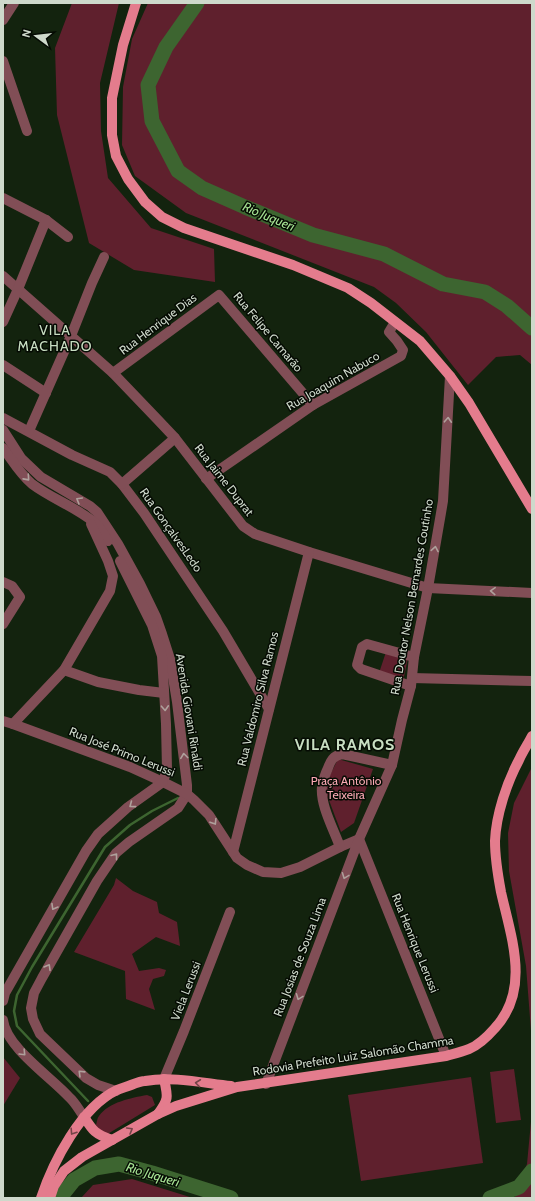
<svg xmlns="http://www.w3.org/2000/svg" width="535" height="1201" viewBox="0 0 535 1201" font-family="Cabin,sans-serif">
	<rect width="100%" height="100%" fill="#13230e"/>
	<!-- green -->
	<g fill="#5f202d">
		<polygon points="72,3 119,3 100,83 101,131 108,178 151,228 214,249 215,282 134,270 89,243 57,115 55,48"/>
		<polygon points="148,3 532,3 532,365 520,355 496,357 468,385 426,332 396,303 374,287 186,213 135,176 122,145 123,87 132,39"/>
		<polygon points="386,652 408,658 403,681 379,673"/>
		<polygon points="338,759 373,769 354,823 341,832 324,787"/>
		<polygon points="532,767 532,1044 526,966 509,871 508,833 514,803"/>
		<polygon points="116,878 133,891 157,902 159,913 177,922 180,946 156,937 132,954 139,971 159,968 166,970 164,976 153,979 149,989 155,1010 126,999 125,971 74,952 114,885"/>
		<polygon points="3,1057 20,1078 3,1106"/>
		<polygon points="514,1069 521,1120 496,1123 490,1072"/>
		<polygon points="471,1077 483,1163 361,1181 348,1095"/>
		<path d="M147,1095L152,1097L155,1105L106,1135L99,1131L96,1125C97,1122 97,1118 99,1116C109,1102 131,1098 147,1095Z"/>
		<polygon points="532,1111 532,1198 513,1198 515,1197 527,1164"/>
		<polygon points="132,1179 193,1198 81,1198 93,1185"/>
	</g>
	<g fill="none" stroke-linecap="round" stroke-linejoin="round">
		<!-- stream -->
		<polyline stroke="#3d6530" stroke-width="2.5" points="88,1101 17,1026 14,1011 17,995 32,967 105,847 130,825 152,811 178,798"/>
		<!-- river -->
		<g stroke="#3d6530" stroke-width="15">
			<polyline points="197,3 166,47 148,85 152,121 178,171 202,188 245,207 313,235 384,254 443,284 485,292 507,306 532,328"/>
			<polyline points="62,1198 62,1195 74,1180 95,1168 119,1164 152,1173 231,1198"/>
			<polyline points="490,1198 519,1187 532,1171"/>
		</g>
		<!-- minor -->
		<g stroke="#814e56" stroke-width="10">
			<polyline points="3,20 14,3"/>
			<polyline points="3,61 27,131"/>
			<polyline points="3,198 46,220 68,237"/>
			<polyline points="3,276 113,373 158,420 175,438 243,526 255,534 309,552 428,588 532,593"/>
			<polyline points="3,322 18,289 46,220"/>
			<polyline points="3,365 46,393"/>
			<polyline points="113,373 219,295 313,405"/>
			<polyline points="3,418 72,455 110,472 122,484 144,513 223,631 269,709"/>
			<polyline points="3,430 21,458 41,477 90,506 97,512 118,544 140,584 156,617 162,634 170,659 177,702 187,785 187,794 178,808 129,842 116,853 97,881 42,978 34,993 31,1008 33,1019 40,1034 86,1078 98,1085 116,1091"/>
			<polyline points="29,431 71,336 92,283 104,257"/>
			<path d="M3,448C12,460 20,474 32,484C52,499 76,507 95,523C101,528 104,535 108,541"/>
			<polyline points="206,479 313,405 401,356 403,350 397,341 389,332 395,322"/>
			<polyline points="122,484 175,438"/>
			<polyline points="120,561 152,625 162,656 166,724 167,769 163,782"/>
			<polyline points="3,582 12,586 20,597 3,624"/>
			<polyline points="64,670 98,682 139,690 164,693"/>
			<polyline points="412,678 532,681"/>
			<polyline points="411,686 361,669 357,665 362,647 367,644 414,657"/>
			<polyline points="3,721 13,724 130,767 163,782 187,794 194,800 209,815 237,858 247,865 263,872 281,873 300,867 340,847 359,839"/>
			<polyline points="13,724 64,670 110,591 113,576 108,561 91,524"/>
			<polyline points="359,839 446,1056"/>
			<path d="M340,847C334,830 320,805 322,787C323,781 325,774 328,768C331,760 333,756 342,754L392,765"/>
			<polyline points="233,852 309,552"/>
			<polyline points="3,1001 5,993 86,851 98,834 128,807 163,782"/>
			<path d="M3,1020C6,1047 51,1077 69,1097C75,1102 79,1110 84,1117"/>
			<polyline points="164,1079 184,1031 230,912"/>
			<polyline points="266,1084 359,839 392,765 402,720 411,686 414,657 428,588 441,513 443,501 450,376"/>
		</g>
		<!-- major -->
		<g stroke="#e47c8d" stroke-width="10">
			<polyline points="136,3 123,45 112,98 112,135 116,156 128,179 145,202 162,217 184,228 293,265 348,288 371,303 420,341 450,376 469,403 532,509"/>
			<path d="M158,1114C169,1099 168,1097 164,1079"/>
			<path d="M84,1117C93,1131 95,1134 112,1140"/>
			<path d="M41,1198C53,1162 81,1107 117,1090C121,1088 126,1087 131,1085C136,1083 141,1081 145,1081C173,1076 203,1083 231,1086"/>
			<path d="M50,1198L54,1186L64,1171L82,1157L158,1114L176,1106L237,1087L446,1056C453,1054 461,1052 469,1049C479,1045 488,1036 495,1028C531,989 511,937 501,892C498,876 495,858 495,841C496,815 507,782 519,760C523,751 528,744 532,736"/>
		</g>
	</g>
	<!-- one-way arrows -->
	<defs><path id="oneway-chevron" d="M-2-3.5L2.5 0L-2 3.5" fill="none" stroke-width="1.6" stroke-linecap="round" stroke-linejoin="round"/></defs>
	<g stroke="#afa19c">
		<use href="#oneway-chevron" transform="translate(448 420) rotate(-87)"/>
		<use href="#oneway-chevron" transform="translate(27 478) rotate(48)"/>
		<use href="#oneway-chevron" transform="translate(79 500) rotate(-150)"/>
		<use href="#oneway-chevron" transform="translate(435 549) rotate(-80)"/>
		<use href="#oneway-chevron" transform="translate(493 591) rotate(-177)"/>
		<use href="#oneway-chevron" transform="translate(165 708) rotate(87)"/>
		<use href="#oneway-chevron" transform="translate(184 756) rotate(-97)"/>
		<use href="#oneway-chevron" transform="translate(132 805) rotate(143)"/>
		<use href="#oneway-chevron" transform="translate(214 822) rotate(58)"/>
		<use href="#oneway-chevron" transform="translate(115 856) rotate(-52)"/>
		<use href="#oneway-chevron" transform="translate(345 876) rotate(111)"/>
		<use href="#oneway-chevron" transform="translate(54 907) rotate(120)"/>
		<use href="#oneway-chevron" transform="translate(48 967) rotate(-60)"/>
		<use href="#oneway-chevron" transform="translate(299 997) rotate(111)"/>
		<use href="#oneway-chevron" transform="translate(23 1053) rotate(46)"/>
		<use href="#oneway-chevron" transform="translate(81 1073) rotate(-136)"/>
	</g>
	<g stroke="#744448">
		<use href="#oneway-chevron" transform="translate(198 1083) rotate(-173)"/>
		<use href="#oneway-chevron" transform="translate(130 1130) rotate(-30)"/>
		<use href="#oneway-chevron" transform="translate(73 1132) rotate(123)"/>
	</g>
	<g text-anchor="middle" stroke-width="3" stroke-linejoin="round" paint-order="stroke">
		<!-- street labels -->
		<g font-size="12" fill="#ced9cb" stroke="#050b03">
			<text transform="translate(158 324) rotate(-37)" y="4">Rua Henrique Dias</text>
			<text transform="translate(268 332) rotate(50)" y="4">Rua Felipe Camarão</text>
			<text transform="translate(333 381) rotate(-30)" y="4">Rua Joaquim Nabuco</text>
			<text transform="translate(224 480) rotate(52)" y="4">Rua Jaime Duprat</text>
			<text transform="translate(171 530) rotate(55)" y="4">Rua GonçalvesLedo</text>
			<text transform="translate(412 597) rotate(-80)" y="4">Rua Doutor Nelson Bernardes Coutinho</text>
			<text transform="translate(258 699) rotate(-76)" y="4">Rua Valdomiro Silva Ramos</text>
			<text transform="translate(189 712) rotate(81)" y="4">Avenida Giovani Rinaldi</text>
			<text transform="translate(122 752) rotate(22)" y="4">Rua José Primo Lerussi</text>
			<text transform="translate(415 943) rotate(68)" y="4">Rua Henrique Lerussi</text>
			<text transform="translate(300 957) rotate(-69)" y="4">Rua Josias de Souza Lima</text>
			<text transform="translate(186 991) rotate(-69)" y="4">Viela Lerussi</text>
			<text transform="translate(353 1056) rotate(-9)" y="4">Rodovia Prefeito Luiz Salomão Chamma</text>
		</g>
		<!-- park labels -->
		<g font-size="12" fill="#faa8b3" stroke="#050b03">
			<text x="346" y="785">Praça Antônio<tspan x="346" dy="14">Teixeira</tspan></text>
		</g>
		<!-- water labels -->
		<g font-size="13" font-style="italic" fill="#a6e293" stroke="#050b03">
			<text transform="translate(269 216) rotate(23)" y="5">Rio Juqueri</text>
			<text transform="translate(153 1174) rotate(17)" y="5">Rio Juqueri</text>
		</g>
		<!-- quarter labels -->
		<g font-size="14" letter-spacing="1" fill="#c8dec2" stroke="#050b03">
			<text x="55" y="335">VILA<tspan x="55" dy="16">MACHADO</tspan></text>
		</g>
		<!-- district labels -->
		<g font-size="16" font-weight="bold" letter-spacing="1" fill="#c8dec2" stroke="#050b03">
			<text x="345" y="750">VILA RAMOS</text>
		</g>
	</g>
	<!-- border -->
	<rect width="535" height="1201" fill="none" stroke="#ced9cb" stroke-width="8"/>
	<!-- north arrow -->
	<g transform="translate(36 36) rotate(285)" stroke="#050b03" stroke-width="3" paint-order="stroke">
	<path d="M0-3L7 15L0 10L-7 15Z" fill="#ced9cb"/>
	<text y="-6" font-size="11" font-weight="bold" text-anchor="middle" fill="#ced9cb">N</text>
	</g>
</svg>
